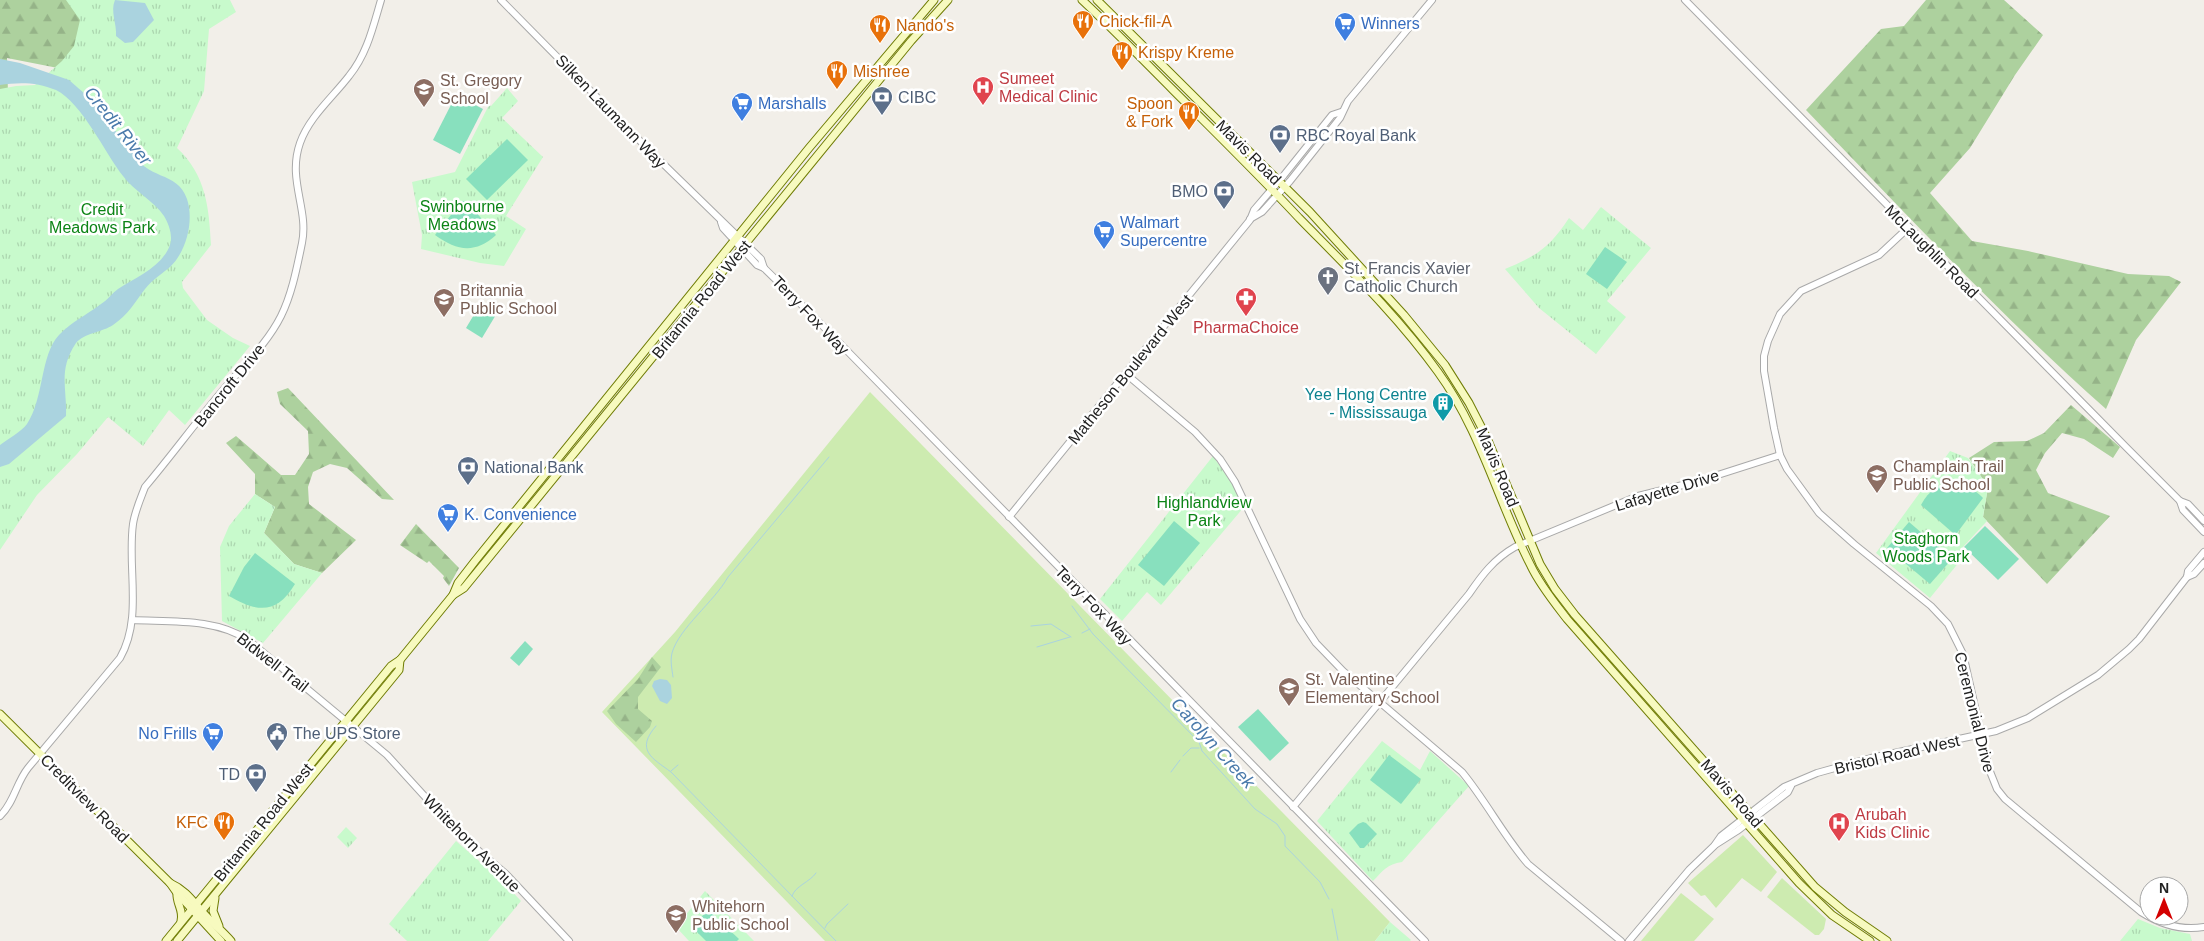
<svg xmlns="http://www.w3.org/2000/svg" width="2204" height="941" viewBox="0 0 2204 941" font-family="Arial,sans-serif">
	<defs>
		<pattern id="forest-firs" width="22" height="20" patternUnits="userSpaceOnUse" patternTransform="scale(1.25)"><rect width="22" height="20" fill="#add19e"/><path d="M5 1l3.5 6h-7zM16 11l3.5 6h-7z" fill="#95b388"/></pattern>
		<pattern id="park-tufts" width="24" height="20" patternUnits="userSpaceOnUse" patternTransform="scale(1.25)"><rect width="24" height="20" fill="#c8facc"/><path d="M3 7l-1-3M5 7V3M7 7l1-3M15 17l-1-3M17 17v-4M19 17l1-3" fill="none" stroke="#acd6af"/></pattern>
	</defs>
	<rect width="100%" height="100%" fill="#f2efe9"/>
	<!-- grass -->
	<g fill="#cdebb0">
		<polygon points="870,392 1390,922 1375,941 825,941 602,712 675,632"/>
		<polygon points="1743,835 1777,872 1761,892 1742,878 1716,908 1705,895 1701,896 1688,883"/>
		<polygon points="1782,878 1826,919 1824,929 1819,935 1815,935 1767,897"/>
		<polygon points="1681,893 1714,919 1694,941 1641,941"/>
	</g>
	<!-- forest -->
	<g fill="url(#forest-firs)">
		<polygon points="0,0 73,0 92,41 63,69 7,58 8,93 0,138"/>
		<path d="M1926,0H2004L2043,35L2015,75L1970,148L1930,193L1972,241L2028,251L2128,274L2169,276L2181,282L2136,340L2106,409C2000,315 1904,212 1806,110L1881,29L1904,26Z"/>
		<polygon points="288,388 394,500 382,499 347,468 330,464 313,472 308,487 309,504 356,540 322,573 294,564 264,533 275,507 255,494 255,474 226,443 236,436 281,475 295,475 309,454 308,431 280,404 277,392"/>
		<polygon points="2071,405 2120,447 2113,458 2084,439 2062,433 2045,453 2036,470 2048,493 2110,516 2047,584 1983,517 1988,487 1969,458 1994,442 2027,441 2044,433"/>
		<polygon points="416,524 459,568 449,586 443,578 444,576 429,561 427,563 400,545"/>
		<polygon points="652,657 661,667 638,697 638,709 652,721 650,727 636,742 616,724 607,711 638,679"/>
	</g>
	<!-- park -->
	<g fill="url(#park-tufts)">
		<path d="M66,0H230L236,12L209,29L204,91L177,148C206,175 209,207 211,245L182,282L183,288L207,320L233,338L250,346L185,425L169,410L143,446L108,417L77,454L37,495L0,550V89L16,86L35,85L62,61L74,46L80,20Z"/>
		<polygon points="507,88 518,101 502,118 543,157 506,216 526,229 504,266 480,263 421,249 422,235 412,182 455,172 489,105 491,106"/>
		<path d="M1601,207L1651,248L1607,301L1626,317L1596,354L1539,308L1505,269C1537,256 1550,247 1569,218L1583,230Z"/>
		<polygon points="1950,451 1968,458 1988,487 1983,517 1987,521 1963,547 1964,556 1930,598 1876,553"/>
		<polygon points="1213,456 1232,483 1244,507 1161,605 1147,592 1122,621 1100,599"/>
		<polygon points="255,494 275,507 264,533 294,564 322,573 263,643 222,621 220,547 229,526"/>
		<path d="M1382,741L1420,770L1430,751L1469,786L1402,862C1387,864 1383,871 1373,881L1317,821Z"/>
		<polygon points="346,827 357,838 348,848 337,837"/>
		<polygon points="456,841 501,880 521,901 488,941 407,941 389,924"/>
		<polygon points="705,891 754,941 689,941 676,927"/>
		<polygon points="2138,919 2160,928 2190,934 2192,941 2120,941"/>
		<polygon points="1390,922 1411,940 1410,941 1375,941"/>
	</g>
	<!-- pitch -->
	<g fill="#88e0be">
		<polygon points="456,95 483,109 460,154 433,140"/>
		<polygon points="507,139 528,160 487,200 466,179"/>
		<path d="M462,201H466L496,235C475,254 457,251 435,235Z"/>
		<polygon points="1605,247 1627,262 1607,289 1586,274"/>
		<polygon points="481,303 497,313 482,338 466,328"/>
		<path d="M1955,482C1967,485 1974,489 1983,498L1957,533H1953L1921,505C1929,490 1939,484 1955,482Z"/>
		<polygon points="1174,521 1200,543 1164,586 1138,565"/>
		<polygon points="1909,522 1952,559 1930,584 1887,548"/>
		<polygon points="1985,526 2019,559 1998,580 1964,547"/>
		<path d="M255,553L295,584C277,614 258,613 229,596L244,567Z"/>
		<polygon points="525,641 533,649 519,666 510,658"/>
		<polygon points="1258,709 1289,743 1270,761 1238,727"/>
		<polygon points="1389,755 1421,779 1401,804 1370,780"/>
		<polygon points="1363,822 1366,823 1377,834 1364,848 1360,848 1349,833 1358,824"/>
		<polygon points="708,910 739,939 737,941 706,941 692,927"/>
	</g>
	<!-- water -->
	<g fill="#aad3df">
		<path d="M115,0L145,3L154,20L133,42L125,43L116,36C117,24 110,11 115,0Z"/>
		<path d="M0,59L20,63L69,80L85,94L132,151C146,181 177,170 187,199C194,220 187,250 171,266C162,274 153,279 145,289C135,302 128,315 113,325C103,332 84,333 76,343C58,370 67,387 66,416L9,464L0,467V445C8,439 21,432 27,424C44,399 40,355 59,335C74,320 85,316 101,304C108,300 112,293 118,289C136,277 162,267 170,245C173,236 169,224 164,216C154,201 134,191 123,176C105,153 82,103 56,90C37,82 19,82 0,85Z"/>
		<polygon points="660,679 667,680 671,685 672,698 667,704 660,701 652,686 654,681"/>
	</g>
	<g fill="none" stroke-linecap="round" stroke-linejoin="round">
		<!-- stream -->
		<g stroke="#aad3df" stroke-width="1">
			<polyline points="1072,606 1093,634 1199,742 1202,751 1255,809 1277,824 1285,836 1285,846 1320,882 1329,899"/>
			<polyline points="1031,626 1051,624 1071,637"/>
			<polyline points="1082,633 1090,629"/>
			<polyline points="1037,647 1070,637"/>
			<path d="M673,677C672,669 670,661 672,653C679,628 714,602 728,577L829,457"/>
			<path d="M656,726C635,750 652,758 671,772L836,941"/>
			<polyline points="1183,756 1191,748 1199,748"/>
			<polyline points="671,771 678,765"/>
			<polyline points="1171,772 1180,760"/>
			<path d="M792,896C795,886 810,882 816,873"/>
			<polyline points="1332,909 1338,940"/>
			<polyline points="825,928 827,924 848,904"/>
		</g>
		<!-- tertiary casing -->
		<g stroke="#a9a9a9" stroke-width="8">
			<g id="tertiary">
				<polyline points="501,0 649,150 761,259 764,268"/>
				<polyline points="1685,0 2127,448 2180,501 2188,504 2204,521"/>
				<polyline points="1250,219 1262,212 1290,181 1340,118 1348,101 1432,0"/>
				<polyline points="721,222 723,228 757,265 764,268 816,319 1425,941"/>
				<path d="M1909,227L1879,255L1801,291L1780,314L1768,341L1764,356V371L1774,428L1780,455L1787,469L1819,513L1854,544L1931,606L1948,624L1963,654L1989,769L1997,789L2005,799L2141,912C2160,924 2181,931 2204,927"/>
				<path d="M1126,374L1195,432L1220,459L1235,482L1300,619L1316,643L1343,671L1462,772C1486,801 1503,835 1528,864L1621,941"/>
				<polyline points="2180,501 2183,510 2204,532"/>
				<polyline points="1009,517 1250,220 1254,210 1284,175 1332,115 1341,112"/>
				<polyline points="2187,577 2194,574 2204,563"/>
				<path d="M132,620C170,622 216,618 248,640L387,755L459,834L506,874L569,941"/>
				<path d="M1293,807L1469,594C1482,575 1494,559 1515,547L1638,496L1699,481L1780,455"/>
				<path d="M0,816C14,803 16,783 28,768L120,658C143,618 127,568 133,524C135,511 140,500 145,487C172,455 196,422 223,390C243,366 267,344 281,316C292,294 297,267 302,243C309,209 287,180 300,143C309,117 333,97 349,76C367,54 373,27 381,0"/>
				<polyline points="1715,845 1737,831 1788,792 1791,786"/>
				<polyline points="1629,941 1689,870 1714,846 1721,836 1784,787 1817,773 1871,758 1996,731 2028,718 2098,675 2129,649 2139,639 2187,577 2188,571 2204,552"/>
			</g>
		</g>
		<!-- secondary casing -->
		<g stroke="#707d05" stroke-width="9">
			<g id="secondary">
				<path d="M1082,0C1113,29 1143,60 1173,90C1215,132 1258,174 1299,218C1347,267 1398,316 1438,372C1481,431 1498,502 1531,566C1540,585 1554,602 1567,619L1799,883L1832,915L1870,941"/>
				<polyline points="1097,0 1310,212 1404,315 1445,365 1469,403 1487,438 1540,564 1555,589 1575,615 1815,887 1845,912 1887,941"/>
				<polyline points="453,595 458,583 475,561 809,148 934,0"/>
				<polyline points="0,714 170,883 177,893 221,941"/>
				<path d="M170,883C188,891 195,905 208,918C216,926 224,933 231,941"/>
				<path d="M177,893C176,904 184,910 181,921"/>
				<polyline points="215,898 213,911 219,926"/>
				<polyline points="166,941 391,666 400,660 453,595 464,588 911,41 948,0"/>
				<polyline points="177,941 399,670 400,660"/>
			</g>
		</g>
		<!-- tertiary -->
		<use href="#tertiary" stroke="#fff" stroke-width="6"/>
		<!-- secondary -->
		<use href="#secondary" stroke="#f7fabf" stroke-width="7"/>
	</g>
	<!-- icons -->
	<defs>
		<g id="restaurant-pin" transform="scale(1.125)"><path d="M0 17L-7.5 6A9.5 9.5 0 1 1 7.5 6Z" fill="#e8710a" stroke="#fff"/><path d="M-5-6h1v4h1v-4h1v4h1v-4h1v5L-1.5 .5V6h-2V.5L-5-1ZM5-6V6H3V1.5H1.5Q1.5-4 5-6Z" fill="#fff"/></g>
		<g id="supermarket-pin" transform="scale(1.125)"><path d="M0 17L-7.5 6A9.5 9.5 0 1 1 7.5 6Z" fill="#3f7fe0" stroke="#fff"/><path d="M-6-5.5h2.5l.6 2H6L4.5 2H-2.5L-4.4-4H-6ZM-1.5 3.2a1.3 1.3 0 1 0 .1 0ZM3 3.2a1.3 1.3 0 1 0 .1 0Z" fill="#fff"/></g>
		<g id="hospital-pin" transform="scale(1.125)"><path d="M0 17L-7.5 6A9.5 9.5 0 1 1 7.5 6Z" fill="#e0444e" stroke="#fff"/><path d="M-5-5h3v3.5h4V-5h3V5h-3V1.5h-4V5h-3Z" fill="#fff"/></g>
		<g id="school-pin" transform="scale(1.125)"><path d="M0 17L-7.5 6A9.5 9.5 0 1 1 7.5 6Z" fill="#8d6e63" stroke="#fff"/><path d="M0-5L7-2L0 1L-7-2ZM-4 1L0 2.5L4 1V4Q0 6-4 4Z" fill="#fff"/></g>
		<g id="bank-pin" transform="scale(1.125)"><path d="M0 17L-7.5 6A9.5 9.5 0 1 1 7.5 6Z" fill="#5c6f8a" stroke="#fff"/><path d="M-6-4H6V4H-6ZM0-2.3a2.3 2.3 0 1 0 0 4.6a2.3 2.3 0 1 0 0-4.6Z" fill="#fff"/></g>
		<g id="church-pin" transform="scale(1.125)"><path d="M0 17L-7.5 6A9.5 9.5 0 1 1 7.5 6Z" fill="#6b7280" stroke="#fff"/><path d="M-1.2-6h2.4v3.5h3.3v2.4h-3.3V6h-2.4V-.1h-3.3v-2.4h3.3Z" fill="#fff"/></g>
		<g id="pharmacy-pin" transform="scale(1.125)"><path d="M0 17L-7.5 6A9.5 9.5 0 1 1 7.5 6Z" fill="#e0444e" stroke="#fff"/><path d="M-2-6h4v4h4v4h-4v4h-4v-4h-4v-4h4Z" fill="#fff"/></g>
		<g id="building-pin" transform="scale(1.125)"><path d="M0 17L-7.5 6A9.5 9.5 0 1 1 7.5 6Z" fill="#0f9aa8" stroke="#fff"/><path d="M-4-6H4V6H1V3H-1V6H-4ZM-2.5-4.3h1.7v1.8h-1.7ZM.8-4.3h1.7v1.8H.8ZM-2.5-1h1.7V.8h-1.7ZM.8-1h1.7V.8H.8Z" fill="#fff"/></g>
		<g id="civic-pin" transform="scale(1.125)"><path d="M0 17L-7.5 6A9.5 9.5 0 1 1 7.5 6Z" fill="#5c6f8a" stroke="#fff"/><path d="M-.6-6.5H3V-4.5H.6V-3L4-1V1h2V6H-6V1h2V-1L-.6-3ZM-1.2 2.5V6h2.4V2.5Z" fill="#fff"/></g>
	</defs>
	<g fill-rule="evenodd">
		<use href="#restaurant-pin" x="1083" y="21"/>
		<use href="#supermarket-pin" x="1345" y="23"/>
		<use href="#restaurant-pin" x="880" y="25"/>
		<use href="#restaurant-pin" x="1122" y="52"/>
		<use href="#restaurant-pin" x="837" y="71"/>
		<use href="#hospital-pin" x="983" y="87"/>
		<use href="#school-pin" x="424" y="89"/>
		<use href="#bank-pin" x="882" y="97"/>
		<use href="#supermarket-pin" x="742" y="103"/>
		<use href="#restaurant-pin" x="1189" y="112"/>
		<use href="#bank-pin" x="1280" y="135"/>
		<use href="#bank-pin" x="1224" y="191"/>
		<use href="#supermarket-pin" x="1104" y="231"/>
		<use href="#church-pin" x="1328" y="277"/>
		<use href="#pharmacy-pin" x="1246" y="298"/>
		<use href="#school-pin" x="444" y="299"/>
		<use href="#building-pin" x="1443" y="403"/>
		<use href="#bank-pin" x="468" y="467"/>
		<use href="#school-pin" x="1877" y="475"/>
		<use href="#supermarket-pin" x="448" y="514"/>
		<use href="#school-pin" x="1289" y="688"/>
		<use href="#supermarket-pin" x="213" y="733"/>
		<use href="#civic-pin" x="277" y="733"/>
		<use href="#bank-pin" x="256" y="774"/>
		<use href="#restaurant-pin" x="224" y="822"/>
		<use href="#hospital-pin" x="1839" y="823"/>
		<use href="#school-pin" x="676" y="915"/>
	</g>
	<g text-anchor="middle" stroke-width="5" stroke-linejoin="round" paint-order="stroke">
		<!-- food labels -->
		<g font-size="16" fill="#c56008" stroke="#fff" text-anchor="start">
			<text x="1099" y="27">Chick-fil-A</text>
			<text x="896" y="31">Nando's</text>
			<text x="1138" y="58">Krispy Kreme</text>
			<text x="853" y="77">Mishree</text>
			<text x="1173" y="109" text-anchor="end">Spoon<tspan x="1173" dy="18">&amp; Fork</tspan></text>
			<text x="208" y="828" text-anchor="end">KFC</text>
		</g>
		<!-- shop labels -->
		<g font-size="16" fill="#366cbe" stroke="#fff" text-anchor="start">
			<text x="1361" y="29">Winners</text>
			<text x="758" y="109">Marshalls</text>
			<text x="1120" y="228">Walmart<tspan x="1120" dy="18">Supercentre</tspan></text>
			<text x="464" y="520">K. Convenience</text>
			<text x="197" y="739" text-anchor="end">No Frills</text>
		</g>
		<!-- health labels -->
		<g font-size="16" fill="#be3a42" stroke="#fff" text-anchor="start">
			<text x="999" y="84">Sumeet<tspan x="999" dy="18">Medical Clinic</tspan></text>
			<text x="1246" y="333" text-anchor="middle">PharmaChoice</text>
			<text x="1855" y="820">Arubah<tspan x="1855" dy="18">Kids Clinic</tspan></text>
		</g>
		<!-- education labels -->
		<g font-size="16" fill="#785e54" stroke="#fff" text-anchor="start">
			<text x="440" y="86">St. Gregory<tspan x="440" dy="18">School</tspan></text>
			<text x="460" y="296">Britannia<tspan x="460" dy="18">Public School</tspan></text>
			<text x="1893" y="472">Champlain Trail<tspan x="1893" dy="18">Public School</tspan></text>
			<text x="1305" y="685">St. Valentine<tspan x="1305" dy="18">Elementary School</tspan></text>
			<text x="692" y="912">Whitehorn<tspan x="692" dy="18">Public School</tspan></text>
		</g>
		<!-- service labels -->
		<g font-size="16" fill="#4e5e75" stroke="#fff" text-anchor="start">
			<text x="898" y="103">CIBC</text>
			<text x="1296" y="141">RBC Royal Bank</text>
			<text x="1208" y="197" text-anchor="end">BMO</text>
			<text x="484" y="473">National Bank</text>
			<text x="293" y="739">The UPS Store</text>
			<text x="240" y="780" text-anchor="end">TD</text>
		</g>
		<!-- street labels -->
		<g font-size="16" fill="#222" stroke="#fff">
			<text transform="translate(611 111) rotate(46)" y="6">Silken Laumann Way</text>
			<text transform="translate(1249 152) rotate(45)" y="6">Mavis Road</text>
			<text transform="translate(1932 251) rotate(45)" y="6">McLaughlin Road</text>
			<text transform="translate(701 299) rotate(-51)" y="6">Britannia Road West</text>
			<text transform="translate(811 315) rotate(46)" y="6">Terry Fox Way</text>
			<text transform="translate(1130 369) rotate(-51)" y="6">Matheson Boulevard West</text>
			<text transform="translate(229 385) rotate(-51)" y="6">Bancroft Drive</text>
			<text transform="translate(1498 467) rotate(67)" y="6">Mavis Road</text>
			<text transform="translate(1667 490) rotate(-17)" y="6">Lafayette Drive</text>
			<text transform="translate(1094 605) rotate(46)" y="6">Terry Fox Way</text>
			<text transform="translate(273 662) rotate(38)" y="6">Bidwell Trail</text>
			<text transform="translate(1975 712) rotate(76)" y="6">Ceremonial Drive</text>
			<text transform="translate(1897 754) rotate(-13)" y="6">Bristol Road West</text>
			<text transform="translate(1732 793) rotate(49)" y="6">Mavis Road</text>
			<text transform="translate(85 798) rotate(45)" y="6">Creditview Road</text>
			<text transform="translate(263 822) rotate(-51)" y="6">Britannia Road West</text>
			<text transform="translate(472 843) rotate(45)" y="6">Whitehorn Avenue</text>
		</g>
		<!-- park labels -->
		<g font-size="16" fill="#0c8416" stroke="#fff">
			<text x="462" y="212">Swinbourne<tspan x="462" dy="18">Meadows</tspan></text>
			<text x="102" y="215">Credit<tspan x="102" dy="18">Meadows Park</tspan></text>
			<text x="1204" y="508">Highlandview<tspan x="1204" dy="18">Park</tspan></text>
			<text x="1926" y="544">Staghorn<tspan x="1926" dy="18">Woods Park</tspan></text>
		</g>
		<!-- worship labels -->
		<g font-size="16" fill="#5b616d" stroke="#fff" text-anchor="start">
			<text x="1344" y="274">St. Francis Xavier<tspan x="1344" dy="18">Catholic Church</tspan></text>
		</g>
		<!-- culture labels -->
		<g font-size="16" fill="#0d838f" stroke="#fff" text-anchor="end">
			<text x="1427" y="400">Yee Hong Centre<tspan x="1427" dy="18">- Mississauga</tspan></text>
		</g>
		<!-- water labels -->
		<g font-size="18" font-style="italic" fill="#4a7aab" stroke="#fff">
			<text transform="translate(118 126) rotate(51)" y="6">Credit River</text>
			<text transform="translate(1213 743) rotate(48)" y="6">Carolyn Creek</text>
		</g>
	</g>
	<!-- north arrow -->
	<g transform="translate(2164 901)"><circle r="24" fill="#ffffff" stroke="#a7a7a7"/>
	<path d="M0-4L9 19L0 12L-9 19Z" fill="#d40000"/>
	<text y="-8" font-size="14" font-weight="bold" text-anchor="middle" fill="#222222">N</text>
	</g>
</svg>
